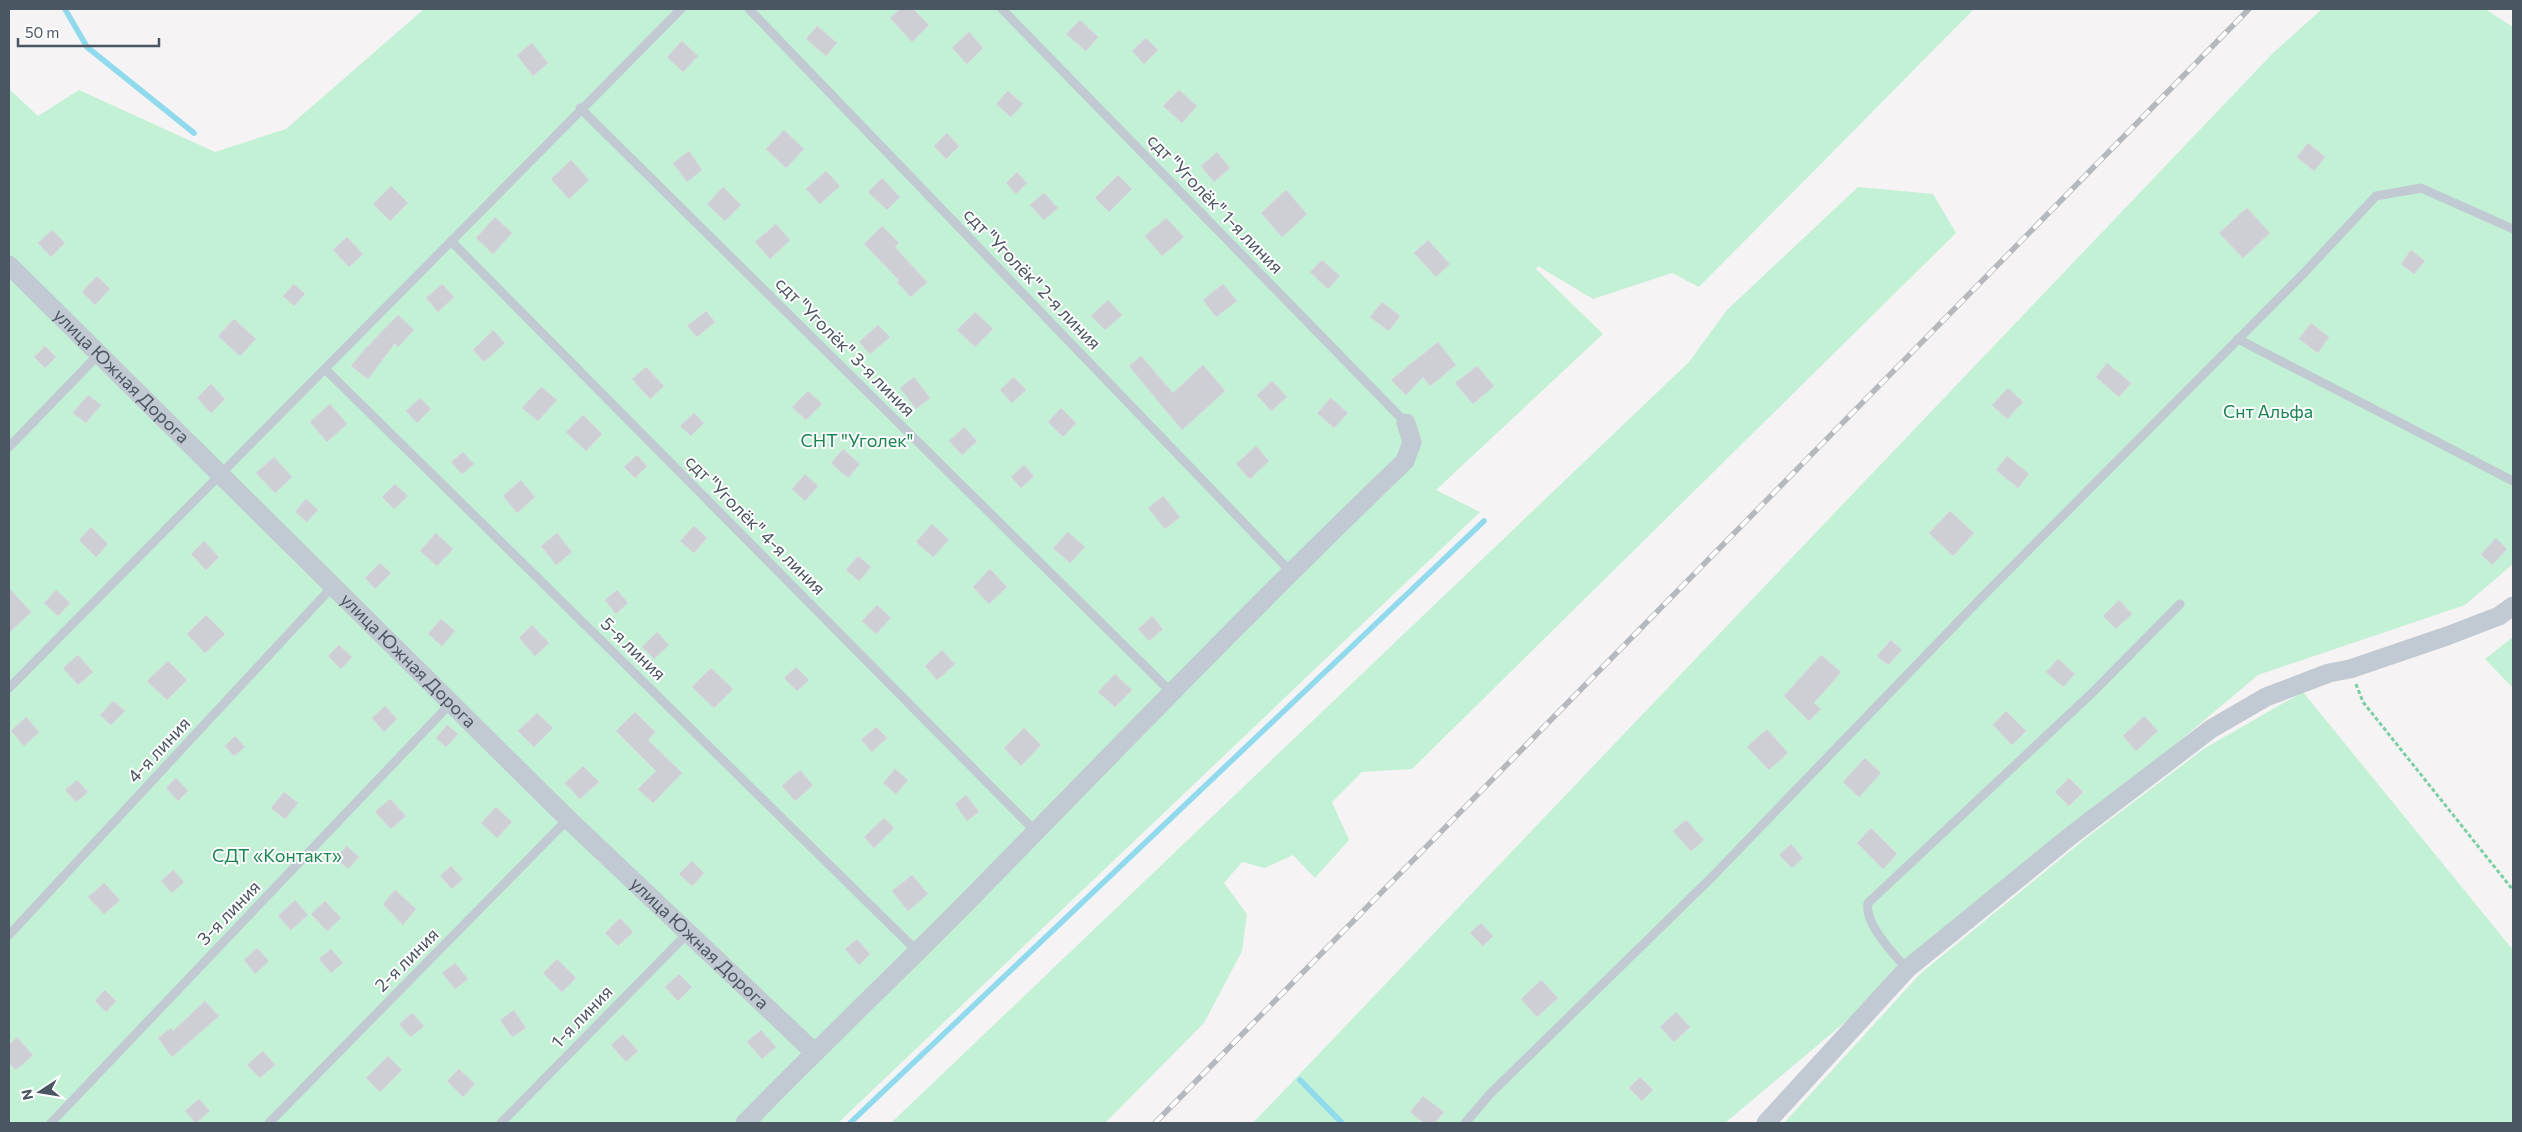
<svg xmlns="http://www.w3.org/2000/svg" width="2522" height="1132" viewBox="0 0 2522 1132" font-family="Commissioner,sans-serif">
	<rect width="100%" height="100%" fill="#f5f3f3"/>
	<!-- green -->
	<g fill="#c3f1d5">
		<polygon points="424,9 1974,9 1699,287 1672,273 1593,299 1538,266 1536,269 1603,334 1436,490 1480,512 838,1123 9,1123 9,89 38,116 79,90 215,152 286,129"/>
		<polygon points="2322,9 2485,9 2513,27 2513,564 2465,605 2258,675 1725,1123 1253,1123 2274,52"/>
		<polygon points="1858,187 1933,194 1956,233 1412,769 1362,772 1332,802 1349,840 1315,878 1293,855 1265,868 1242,862 1224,883 1247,914 1242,951 1204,1023 1105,1123 891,1123 1689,362 1727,310"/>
		<polygon points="2513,637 2513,688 2485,659"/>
		<polygon points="2303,692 2513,950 2513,1123 1784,1123 1920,974 2086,838 2205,748"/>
	</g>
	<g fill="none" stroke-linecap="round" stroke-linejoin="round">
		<!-- stream -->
		<g stroke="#90daee" stroke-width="5.5">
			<polyline points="65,9 87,47 194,133"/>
			<polyline points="1300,1080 1342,1123"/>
			<polyline points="850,1123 1484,521"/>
		</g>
	</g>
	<!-- building -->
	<g fill="#cdcfd5" stroke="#d7d9de">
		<polygon points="900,9 913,9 929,25 912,42 890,18"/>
		<polygon points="1080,20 1098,37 1086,51 1066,34"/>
		<polygon points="817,26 837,43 826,56 806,39"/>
		<polygon points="969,32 983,48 967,64 952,48"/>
		<polygon points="1146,38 1158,50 1144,64 1132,51"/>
		<polygon points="682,41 698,56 683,72 667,57"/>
		<polygon points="532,43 548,63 533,76 517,55"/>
		<polygon points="1179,90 1197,106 1182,123 1163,106"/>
		<polygon points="1008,91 1023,104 1011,117 996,104"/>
		<polygon points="784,130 804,149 786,168 766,149"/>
		<polygon points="947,133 959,146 946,159 934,146"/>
		<polygon points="2308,143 2325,157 2314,171 2297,157"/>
		<polygon points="689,151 702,170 687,182 673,163"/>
		<polygon points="1217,152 1230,168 1214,182 1201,166"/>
		<polygon points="571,160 589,180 569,199 551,179"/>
		<polygon points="826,171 840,186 820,204 806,189"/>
		<polygon points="1017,172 1027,183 1016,194 1006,183"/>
		<polygon points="1118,175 1132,189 1109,212 1095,198"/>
		<polygon points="882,178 900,197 887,210 868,192"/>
		<polygon points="391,186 408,203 390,221 373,204"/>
		<polygon points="723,187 741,205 725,221 707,204"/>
		<polygon points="1286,190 1307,214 1282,237 1261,213"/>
		<polygon points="1044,193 1058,208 1044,220 1030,205"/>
		<polygon points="2247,208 2270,233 2243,258 2219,233"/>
		<polygon points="495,217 512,233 493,254 476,238"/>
		<polygon points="1166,218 1184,237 1162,256 1145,236"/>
		<polygon points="776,224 790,240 770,259 755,242"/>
		<polygon points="882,226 899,243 895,247 927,282 911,297 897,282 899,280 864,244"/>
		<polygon points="52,230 65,243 51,257 38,243"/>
		<polygon points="347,237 363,254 349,267 333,250"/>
		<polygon points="1428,240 1450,264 1436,277 1414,253"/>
		<polygon points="2411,250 2425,261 2414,274 2401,264"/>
		<polygon points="1322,260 1340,276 1328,289 1310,272"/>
		<polygon points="97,276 110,289 95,305 82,292"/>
		<polygon points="294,284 305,294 294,306 283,296"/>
		<polygon points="442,284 454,297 438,312 426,298"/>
		<polygon points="1223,284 1237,301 1216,317 1203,300"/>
		<polygon points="1108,300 1122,315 1105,330 1091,316"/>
		<polygon points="1382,302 1400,316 1389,331 1370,317"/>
		<polygon points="706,311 715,322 697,337 687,326"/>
		<polygon points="975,312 993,329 975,347 957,330"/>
		<polygon points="398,315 414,330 398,347 395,343 368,379 351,366 364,350"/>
		<polygon points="234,319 256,339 240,356 218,336"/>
		<polygon points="2311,323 2329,337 2318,353 2299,339"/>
		<polygon points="878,325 890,337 870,354 859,342"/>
		<polygon points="493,330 505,343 484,362 473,350"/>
		<polygon points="1438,342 1456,365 1430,386 1423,377 1406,395 1391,380"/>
		<polygon points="45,346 56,357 45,368 34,357"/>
		<polygon points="1141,356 1173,393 1203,365 1225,391 1182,430 1129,366"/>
		<polygon points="2107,363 2131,383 2119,397 2096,377"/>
		<polygon points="1477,366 1494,386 1473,404 1455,383"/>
		<polygon points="646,367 664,386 650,399 632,379"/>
		<polygon points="914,377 930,398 916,409 900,388"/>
		<polygon points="1014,377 1026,390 1012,403 1000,390"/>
		<polygon points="1272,381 1287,397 1271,411 1257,395"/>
		<polygon points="211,384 225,399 211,413 197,398"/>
		<polygon points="541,387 557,400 538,421 522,408"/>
		<polygon points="2008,388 2023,402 2007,419 1992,405"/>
		<polygon points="808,391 822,404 806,420 792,407"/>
		<polygon points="88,395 101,405 86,423 73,413"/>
		<polygon points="420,398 431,409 417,423 406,411"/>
		<polygon points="1331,398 1348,413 1334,428 1317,413"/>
		<polygon points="330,404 347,424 327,442 310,422"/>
		<polygon points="1061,408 1076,423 1063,437 1048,422"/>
		<polygon points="694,413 704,423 691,436 680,426"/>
		<polygon points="583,415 602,434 586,451 566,432"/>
		<polygon points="964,427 977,441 962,455 949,441"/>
		<polygon points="1256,446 1269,461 1250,479 1236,464"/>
		<polygon points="843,449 860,464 848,478 831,463"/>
		<polygon points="463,452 474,464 462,474 451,462"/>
		<polygon points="637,455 647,466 635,478 624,467"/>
		<polygon points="2007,456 2029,474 2018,488 1996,470"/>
		<polygon points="274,457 292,477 275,493 256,473"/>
		<polygon points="1024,465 1034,476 1021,488 1011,477"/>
		<polygon points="805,474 818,486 805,501 792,489"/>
		<polygon points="521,480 535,497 517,513 503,496"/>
		<polygon points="395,484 408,496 394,509 382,497"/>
		<polygon points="1163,496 1180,517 1165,529 1148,508"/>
		<polygon points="306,499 318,510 307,522 295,512"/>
		<polygon points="1950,511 1974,533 1953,556 1929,533"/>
		<polygon points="932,524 949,540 933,557 916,542"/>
		<polygon points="694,526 707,538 694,553 680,541"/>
		<polygon points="91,527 108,544 96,557 79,540"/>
		<polygon points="1068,532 1085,547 1070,563 1053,548"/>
		<polygon points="436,533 453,549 437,566 420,551"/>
		<polygon points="557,533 572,552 556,565 541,546"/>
		<polygon points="2496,538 2507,549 2492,565 2481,554"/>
		<polygon points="204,541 219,557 206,570 191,554"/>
		<polygon points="858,556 871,567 859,581 846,570"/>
		<polygon points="380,563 391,573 375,589 365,578"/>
		<polygon points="990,569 1007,587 989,604 973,587"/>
		<polygon points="9,588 31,612 9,633"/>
		<polygon points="56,590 70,603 58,616 44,603"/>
		<polygon points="617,590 628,603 616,614 605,600"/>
		<polygon points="2119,600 2132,614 2116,629 2103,616"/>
		<polygon points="877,605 891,618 876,634 862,621"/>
		<polygon points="206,615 225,634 205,653 187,634"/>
		<polygon points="1152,616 1163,629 1149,641 1138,629"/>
		<polygon points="441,619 455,631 442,646 428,634"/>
		<polygon points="532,625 549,643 535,656 519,638"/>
		<polygon points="657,632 669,645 654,659 642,647"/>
		<polygon points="1891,640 1902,650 1888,665 1877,656"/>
		<polygon points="339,645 352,657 341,669 328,656"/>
		<polygon points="942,650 955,664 937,680 925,666"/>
		<polygon points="78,655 93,672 78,685 63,668"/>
		<polygon points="1821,655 1841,672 1814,703 1821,709 1809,721 1784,696"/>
		<polygon points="2058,659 2075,674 2063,687 2046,672"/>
		<polygon points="168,661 187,680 167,700 147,681"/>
		<polygon points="796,667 809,680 797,691 784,678"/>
		<polygon points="711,668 733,689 714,708 692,687"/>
		<polygon points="1115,674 1132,690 1115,707 1098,692"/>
		<polygon points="113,701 125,711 111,725 100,715"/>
		<polygon points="385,706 397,719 384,732 372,718"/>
		<polygon points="2006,711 2026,731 2012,745 1993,725"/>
		<polygon points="635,712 655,732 648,740 682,773 653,803 638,789 656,771 616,731"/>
		<polygon points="537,713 553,728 534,747 518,731"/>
		<polygon points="2144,716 2158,731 2136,751 2123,736"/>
		<polygon points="26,717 39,732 24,746 11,731"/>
		<polygon points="447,725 458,734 446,747 436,738"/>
		<polygon points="876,727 887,738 872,752 861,740"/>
		<polygon points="1024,728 1041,745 1021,766 1004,748"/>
		<polygon points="1767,729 1788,753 1769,770 1747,747"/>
		<polygon points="235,736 245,747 234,756 225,746"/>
		<polygon points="1865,758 1881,773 1859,797 1843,782"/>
		<polygon points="583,766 599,782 580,799 565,783"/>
		<polygon points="895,769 908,780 896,794 883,783"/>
		<polygon points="800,770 813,785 795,801 782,786"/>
		<polygon points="176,778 188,791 178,801 166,788"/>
		<polygon points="2069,778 2083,792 2069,806 2055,792"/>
		<polygon points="77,780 88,792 76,802 65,790"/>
		<polygon points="284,792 298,803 285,819 271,808"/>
		<polygon points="966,795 979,812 967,821 955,804"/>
		<polygon points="390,799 406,816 391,829 375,812"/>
		<polygon points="496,807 512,822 497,838 481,823"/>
		<polygon points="884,818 894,828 874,848 864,837"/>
		<polygon points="1686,820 1704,840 1691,851 1673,831"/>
		<polygon points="1871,828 1897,854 1883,869 1857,843"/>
		<polygon points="1791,844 1803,858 1792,868 1779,855"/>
		<polygon points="347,846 359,857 348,869 336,858"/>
		<polygon points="692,861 704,873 692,886 679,874"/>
		<polygon points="451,866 463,879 452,889 440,876"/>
		<polygon points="173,870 184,882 172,893 161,881"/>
		<polygon points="912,875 928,894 908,911 892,891"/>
		<polygon points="104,883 120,900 104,914 88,897"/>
		<polygon points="395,890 416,909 403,925 383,904"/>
		<polygon points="295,900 308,915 291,930 278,916"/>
		<polygon points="325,901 341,918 327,931 311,914"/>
		<polygon points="620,918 633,932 618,946 605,933"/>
		<polygon points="1481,923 1493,936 1483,946 1470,933"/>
		<polygon points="857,939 870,954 859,965 845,949"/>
		<polygon points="257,948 269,961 255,974 244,960"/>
		<polygon points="331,949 343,963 331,973 319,959"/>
		<polygon points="557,959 576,978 562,992 543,973"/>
		<polygon points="455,963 468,979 455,989 442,973"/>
		<polygon points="679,974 692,987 678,1001 665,987"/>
		<polygon points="1541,980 1558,998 1537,1017 1521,999"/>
		<polygon points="105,990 116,1001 106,1012 95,1001"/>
		<polygon points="205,1001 219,1016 172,1057 158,1038 171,1028 173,1031"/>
		<polygon points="514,1010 526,1028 512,1037 500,1020"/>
		<polygon points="1676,1012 1690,1027 1674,1042 1660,1027"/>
		<polygon points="412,1013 424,1026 411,1037 399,1024"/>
		<polygon points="761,1030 776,1047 762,1059 747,1042"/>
		<polygon points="623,1034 638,1051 626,1062 611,1045"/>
		<polygon points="17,1037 33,1055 16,1070 9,1063 9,1045"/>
		<polygon points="263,1051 275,1065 260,1078 247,1065"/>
		<polygon points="388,1056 402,1070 380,1092 366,1078"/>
		<polygon points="459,1069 475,1084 463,1097 447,1081"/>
		<polygon points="1640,1077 1653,1090 1642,1101 1629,1088"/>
		<polygon points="1423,1096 1444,1112 1435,1123 1424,1123 1410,1112"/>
		<polygon points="199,1099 210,1111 196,1123 185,1111"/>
	</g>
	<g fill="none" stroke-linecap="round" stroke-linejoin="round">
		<!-- path -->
		<polyline stroke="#7ad0a6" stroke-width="3" stroke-dasharray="4 2.5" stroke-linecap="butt" points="2356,684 2363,702 2513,890"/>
		<!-- lane -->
		<g stroke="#c1cad2" stroke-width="9">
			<polyline points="749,9 1290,571"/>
			<polyline points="1002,9 1406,423"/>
			<polyline points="580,108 1172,693"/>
			<polyline points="451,241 1036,832"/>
			<polyline points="2238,339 2513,481"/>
			<polyline points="325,369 918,952"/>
			<polyline points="9,447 99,354"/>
			<polyline points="9,688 681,9"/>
			<polyline points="9,935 333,586"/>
			<path d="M1907,969C1894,954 1864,924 1868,903L2092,693L2180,604"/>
			<polyline points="51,1123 451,703"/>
			<polyline points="269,1123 568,819"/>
			<polyline points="501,1123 687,934"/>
			<polyline points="1465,1123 1491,1093 1712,877 1982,597 2304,273 2376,196 2421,188 2513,229"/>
		</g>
		<!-- street -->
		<g stroke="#c1cad2" stroke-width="19">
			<path id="s1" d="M9,265L568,819L814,1052"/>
			<path d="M745,1123C818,1048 894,976 968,901C1113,753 1256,604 1405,461L1412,442L1406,423"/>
			<polyline points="1766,1123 1907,969 2073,834 2211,729 2266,697 2329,673 2350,669 2447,636 2499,616 2513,606"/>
		</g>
		<!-- rail casing -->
		<g stroke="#b5b8bd" stroke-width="5.5">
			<polyline id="rail" points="1155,1123 2249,9"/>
		</g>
		<!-- rail -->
		<use href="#rail" stroke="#fff" stroke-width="4" stroke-dasharray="11" stroke-linecap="butt"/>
	</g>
	<g text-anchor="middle" stroke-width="4" stroke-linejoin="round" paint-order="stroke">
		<!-- street labels -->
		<g font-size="18" fill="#4a5661" stroke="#fff">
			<text transform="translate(1215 204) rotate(46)" y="6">сдт "Уголёк" 1-я линия</text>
			<text transform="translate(1032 279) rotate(46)" y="6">сдт "Уголёк" 2-я линия</text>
			<text transform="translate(845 347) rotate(45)" y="6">сдт "Уголёк" 3-я линия</text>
			<text dy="6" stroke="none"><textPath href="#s1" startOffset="158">улица Южная Дорога</textPath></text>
			<text transform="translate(755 525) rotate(45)" y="6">сдт "Уголёк" 4-я линия</text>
			<text transform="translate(633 649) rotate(44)" y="6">5-я линия</text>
			<text dy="6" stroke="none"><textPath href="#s1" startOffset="562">улица Южная Дорога</textPath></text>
			<text transform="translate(159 750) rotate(-47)" y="6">4-я линия</text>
			<text transform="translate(229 913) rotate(-46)" y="6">3-я линия</text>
			<text dy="6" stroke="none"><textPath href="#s1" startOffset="968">улица Южная Дорога</textPath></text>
			<text transform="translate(407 960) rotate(-45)" y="6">2-я линия</text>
			<text transform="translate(582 1017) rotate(-46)" y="6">1-я линия</text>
		</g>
		<!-- park labels -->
		<g font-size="18" fill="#17864f" stroke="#fff">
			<text x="2268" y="418">Снт Альфа</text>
			<text x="857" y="447">СНТ "Уголек"</text>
			<text x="277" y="862">СДТ «Контакт»</text>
		</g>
	</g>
	<!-- border -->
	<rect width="2522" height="1132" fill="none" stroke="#4a5661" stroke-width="20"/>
	<!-- north arrow -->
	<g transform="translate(40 1092) rotate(258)" stroke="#ffffff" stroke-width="4" paint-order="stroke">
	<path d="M0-4L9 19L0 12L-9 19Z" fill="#4a5661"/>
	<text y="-8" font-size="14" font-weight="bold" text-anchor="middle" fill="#4a5661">N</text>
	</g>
	<!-- scale -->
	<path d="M18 38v8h141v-8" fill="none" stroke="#4a5661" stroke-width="2.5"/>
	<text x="25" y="38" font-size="15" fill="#4a5661" stroke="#ffffff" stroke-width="4" paint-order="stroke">50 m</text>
</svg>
